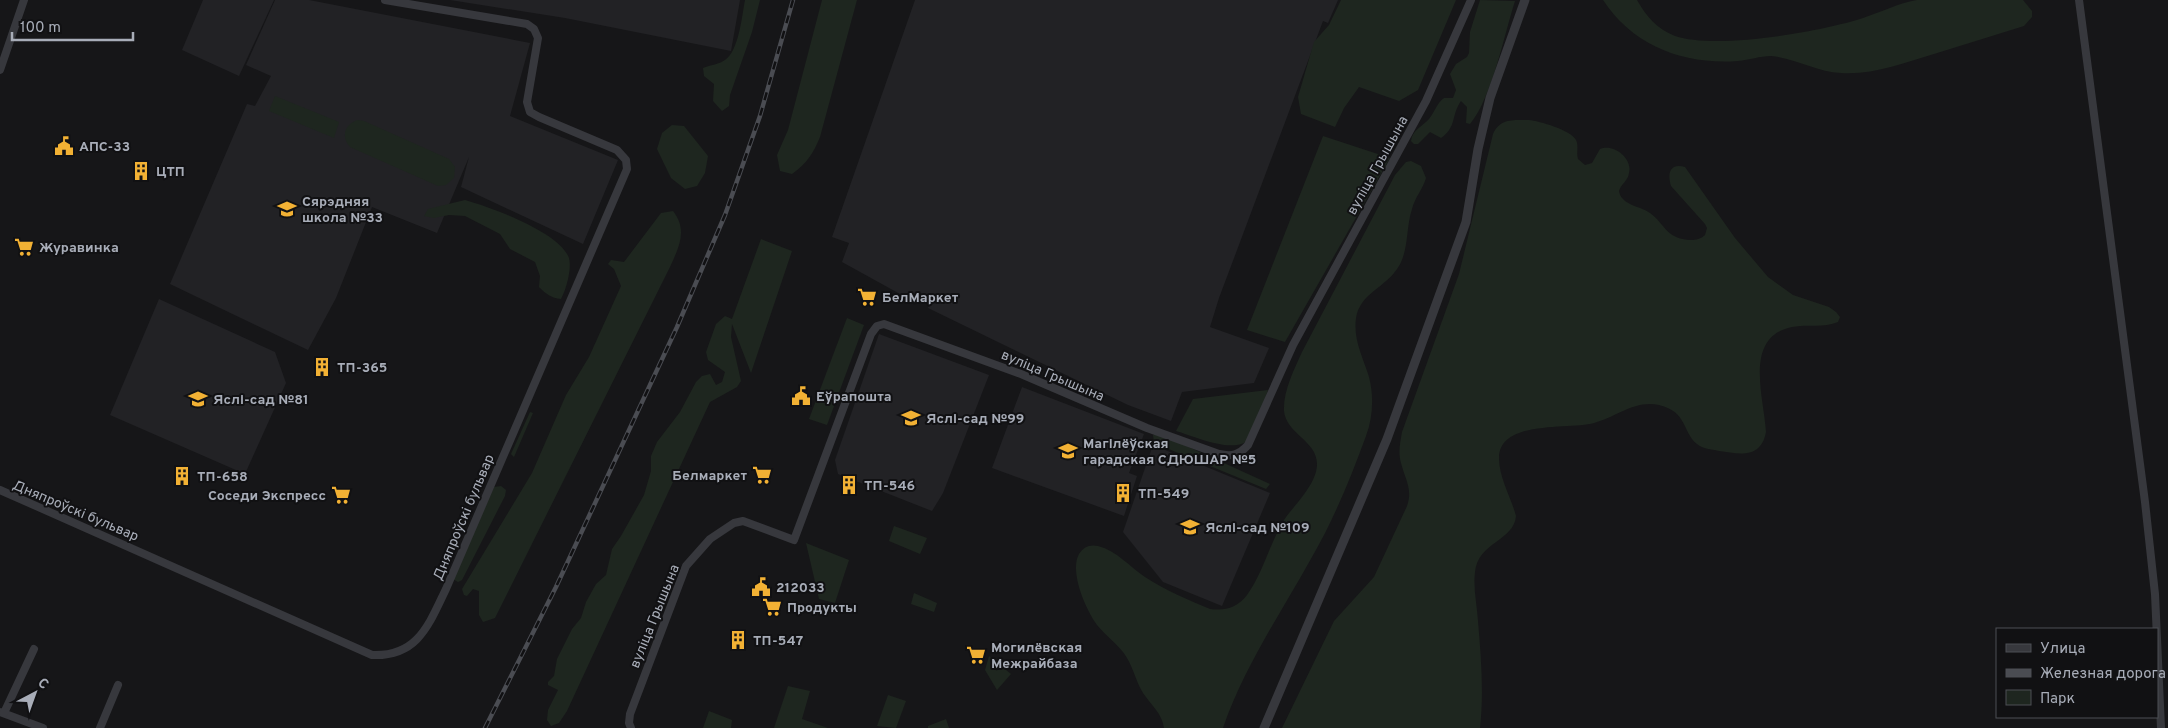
<svg xmlns="http://www.w3.org/2000/svg" width="2168" height="728" viewBox="0 0 2168 728" font-family="Overpass,sans-serif">
	<rect width="100%" height="100%" fill="#161618"/>
	<!-- built -->
	<g fill="#222225">
		<polygon points="203,0 274,0 239,76 182,50"/>
		<polygon points="275,0 309,0 530,43 510,116 618,160 583,244 461,187 469,157 437,233 372,207 336,298 308,350 170,284 247,104 255,106 271,76 246,65"/>
		<polygon points="450,0 740,0 731,51 565,18"/>
		<polygon points="915,0 1338,0 1328,23 1323,21 1219,298 1210,327 1269,348 1254,383 1182,392 1171,421 1128,405 928,308 930,302 900,294 842,262 849,243 832,237"/>
		<polygon points="159,299 275,352 286,383 245,474 110,415"/>
		<polygon points="879,334 989,375 943,493 932,511 838,474 835,460"/>
		<polygon points="1022,387 1144,434 1129,473 1137,476 1124,516 992,468"/>
		<polygon points="1153,445 1270,493 1222,606 1163,582 1123,532"/>
	</g>
	<!-- green -->
	<g fill="#1e261f">
		<path d="M745,0H760L752,32L730,95L729,106L722,111L713,101L714,84L704,76L703,68C710,65 720,64 725,60C739,51 742,15 745,0Z"/>
		<path d="M822,0H857L820,137C813,154 807,163 792,174L780,171L777,155L788,130Z"/>
		<polygon points="1341,0 1456,0 1418,90 1399,101 1359,87 1344,108 1335,127 1301,114 1298,97 1314,42 1329,25"/>
		<path d="M1480,0L1515,1C1504,35 1492,98 1470,124L1466,123L1467,107L1461,101C1451,115 1457,127 1441,138L1430,132L1418,144H1414L1411,141C1412,130 1423,126 1429,119C1435,112 1436,104 1444,98H1453L1456,90L1450,74L1456,64L1467,57L1469,53L1470,32Z"/>
		<path d="M1603,0H1637C1646,16 1657,29 1675,36C1716,50 1820,32 1863,18C1879,13 1901,2 1917,0C1949,0 1990,0 2023,0L2032,11V17L2024,26C1994,35 1964,45 1934,54C1903,63 1874,75 1841,73C1817,72 1795,58 1771,56C1760,56 1749,60 1738,61C1684,65 1633,46 1603,0Z"/>
		<polygon points="275,96 339,122 334,138 269,111"/>
		<path d="M358,120L364,121L449,159L455,167L454,178L446,185L438,186L350,147C341,137 344,124 358,120Z"/>
		<path d="M1529,120C1539,121 1571,130 1576,140C1579,146 1576,153 1578,159L1585,165L1592,163L1600,149C1613,143 1633,158 1629,173C1628,181 1621,184 1619,191C1621,205 1640,206 1650,213C1666,225 1666,239 1691,240C1696,240 1701,239 1705,235L1707,228L1705,224L1671,186C1667,173 1670,163 1685,167L1735,238L1768,277L1793,295L1829,307L1836,312L1840,317L1838,322C1824,328 1807,324 1792,327C1743,337 1764,397 1766,432C1761,459 1740,454 1719,451C1711,449 1703,449 1697,444C1682,432 1688,412 1659,405C1634,400 1617,417 1594,423C1571,430 1499,419 1499,458C1499,478 1511,497 1516,516C1514,541 1478,542 1475,572C1473,588 1477,605 1478,621C1481,657 1484,692 1480,728H1282L1334,621L1374,577L1407,506C1413,489 1405,479 1401,463C1398,453 1400,443 1402,432L1459,274L1493,134C1500,118 1513,120 1529,120Z"/>
		<polygon points="672,125 684,126 708,156 705,173 697,186 685,189 671,178 657,149 662,133"/>
		<polygon points="1323,136 1390,158 1285,342 1247,330"/>
		<path d="M1411,161L1421,166L1426,178C1423,189 1415,197 1412,209C1405,230 1410,255 1394,273C1381,289 1360,295 1356,318C1353,340 1363,357 1369,377C1374,396 1373,418 1366,436C1351,477 1334,519 1312,557C1281,613 1244,667 1223,728H1164C1162,713 1151,705 1143,693C1135,680 1133,665 1123,652C1115,642 1105,635 1097,625C1086,610 1069,572 1079,554C1083,547 1090,544 1098,546C1117,551 1130,567 1145,577C1165,590 1188,600 1210,609C1225,611 1237,608 1247,595C1262,575 1270,543 1284,520C1295,504 1316,485 1317,465C1318,441 1286,434 1284,411C1283,391 1294,370 1302,352L1395,175L1406,162Z"/>
		<path d="M465,200C490,207 560,232 569,258C572,269 566,290 561,299C551,298 546,294 539,287L540,276L535,262L510,249L500,234L465,216L449,215L434,218L424,216L428,209Z"/>
		<path d="M673,211C688,230 679,247 670,267L495,618L483,622L479,615V591L473,589L467,596L464,595L462,589L532,473L566,395L589,357L621,286L614,269L608,264L611,260L624,262L661,213Z"/>
		<polygon points="761,239 792,251 751,373 732,324 731,337 741,381 737,387 710,402 567,711 559,723 551,726 547,720 548,710 558,690 548,685 548,682 554,676 557,659 572,629 581,618 586,602 596,584 606,575 612,549 621,536 644,495 651,471 651,456 657,442 680,412 696,382 702,376 710,374 716,385 722,382 725,372 708,360 706,352 716,324 725,316 732,319"/>
		<polygon points="847,318 864,325 827,425 809,419"/>
		<path d="M1268,390C1264,401 1257,431 1250,438C1236,456 1194,436 1176,431L1193,399Z"/>
		<polygon points="530,412 533,413 514,457 511,454"/>
		<polygon points="1160,434 1270,484 1266,489 1154,443 1153,435"/>
		<polygon points="501,486 506,490 505,496 462,580 458,582 453,579 490,496 494,487"/>
		<polygon points="894,526 927,538 920,554 889,541"/>
		<polygon points="806,543 849,560 835,603 819,599"/>
		<polygon points="914,593 937,603 934,612 911,604"/>
		<polygon points="989,656 1011,674 997,690 985,670"/>
		<polygon points="788,686 810,691 802,719 828,728 774,728"/>
		<polygon points="888,695 906,701 896,728 877,726"/>
		<polygon points="709,711 732,720 731,728 703,728"/>
		<polygon points="946,719 949,728 928,728 928,726"/>
	</g>
	<g fill="none" stroke-linecap="round" stroke-linejoin="round">
		<!-- minor -->
		<g stroke="#37383d" stroke-width="8">
			<polyline points="2079,0 2145,502 2155,594 2161,728"/>
			<polyline points="0,70 24,0"/>
			<path d="M0,490L372,655C418,657 429,624 446,589L627,169L626,160L617,150L539,117L530,112L527,102L538,38L534,29L527,24L385,0"/>
			<polyline points="0,712 43,728"/>
			<polyline points="4,713 34,649"/>
			<polyline points="100,728 118,685"/>
			<path d="M631,728L629,723L630,714L686,566L710,539L734,523L743,521L794,540L871,334L877,326L884,324L1021,374L1147,428L1219,454C1232,457 1239,455 1248,445L1293,345L1426,101L1471,0"/>
		</g>
		<!-- tertiary -->
		<polyline stroke="#37383d" stroke-width="9" points="1264,728 1387,439 1466,222 1478,149 1490,98 1525,0"/>
		<!-- rail casing -->
		<g stroke="#4a4c52" stroke-width="4.5">
			<polyline id="rail" points="485,728 556,587 677,327 725,215 760,116 793,0"/>
		</g>
		<!-- rail -->
		<use href="#rail" stroke="#111113" stroke-width="2.5" stroke-dasharray="8" stroke-linecap="butt"/>
	</g>
	<!-- icons -->
	<defs>
		<g id="civic-bare" transform="scale(1.5)"><path d="M-.6-6.5H3V-4.5H.6V-3L4-1V1h2V6H-6V1h2V-1L-.6-3ZM-1.2 2.5V6h2.4V2.5Z" fill="#f2b134" stroke="#111113" stroke-width="2.5" paint-order="stroke"/></g>
		<g id="building-bare" transform="scale(1.5)"><path d="M-4-6H4V6H1V3H-1V6H-4ZM-2.5-4.3h1.7v1.8h-1.7ZM.8-4.3h1.7v1.8H.8ZM-2.5-1h1.7V.8h-1.7ZM.8-1h1.7V.8H.8Z" fill="#f2b134" stroke="#111113" stroke-width="2.5" paint-order="stroke"/></g>
		<g id="school-bare" transform="scale(1.5)"><path d="M0-5L7-2L0 1L-7-2ZM-4 1L0 2.5L4 1V4Q0 6-4 4Z" fill="#f2b134" stroke="#111113" stroke-width="2.5" paint-order="stroke"/></g>
		<g id="supermarket-bare" transform="scale(1.5)"><path d="M-6-5.5h2.5l.6 2H6L4.5 2H-2.5L-4.4-4H-6ZM-1.5 3.2a1.3 1.3 0 1 0 .1 0ZM3 3.2a1.3 1.3 0 1 0 .1 0Z" fill="#f2b134" stroke="#111113" stroke-width="2.5" paint-order="stroke"/></g>
	</defs>
	<g fill-rule="evenodd">
		<use href="#civic-bare" x="64" y="146"/>
		<use href="#building-bare" x="141" y="171"/>
		<use href="#school-bare" x="287" y="209"/>
		<use href="#supermarket-bare" x="24" y="247"/>
		<use href="#supermarket-bare" x="867" y="297"/>
		<use href="#building-bare" x="322" y="367"/>
		<use href="#civic-bare" x="801" y="396"/>
		<use href="#school-bare" x="198" y="399"/>
		<use href="#school-bare" x="911" y="418"/>
		<use href="#school-bare" x="1068" y="451"/>
		<use href="#supermarket-bare" x="762" y="475"/>
		<use href="#building-bare" x="182" y="476"/>
		<use href="#building-bare" x="849" y="485"/>
		<use href="#building-bare" x="1123" y="493"/>
		<use href="#supermarket-bare" x="341" y="495"/>
		<use href="#school-bare" x="1190" y="527"/>
		<use href="#civic-bare" x="761" y="587"/>
		<use href="#supermarket-bare" x="772" y="607"/>
		<use href="#building-bare" x="738" y="640"/>
		<use href="#supermarket-bare" x="976" y="655"/>
	</g>
	<g text-anchor="middle" stroke-width="4" stroke-linejoin="round" paint-order="stroke">
		<!-- poi labels -->
		<g font-size="14" font-weight="bold" fill="#a8adb8" stroke="#111113" text-anchor="start">
			<text x="79" y="151">АПС-33</text>
			<text x="156" y="176">ЦТП</text>
			<text x="302" y="206">Сярэдняя<tspan x="302" dy="16">школа №33</tspan></text>
			<text x="39" y="252">Журавинка</text>
			<text x="882" y="302">БелМаркет</text>
			<text x="337" y="372">ТП-365</text>
			<text x="816" y="401">Еўрапошта</text>
			<text x="213" y="404">Яслі-сад №81</text>
			<text x="926" y="423">Яслі-сад №99</text>
			<text x="1083" y="448">Магілёўская<tspan x="1083" dy="16">гарадская СДЮШАР №5</tspan></text>
			<text x="747" y="480" text-anchor="end">Белмаркет</text>
			<text x="197" y="481">ТП-658</text>
			<text x="864" y="490">ТП-546</text>
			<text x="1138" y="498">ТП-549</text>
			<text x="326" y="500" text-anchor="end">Соседи Экспресс</text>
			<text x="1205" y="532">Яслі-сад №109</text>
			<text x="776" y="592">212033</text>
			<text x="787" y="612">Продукты</text>
			<text x="753" y="645">ТП-547</text>
			<text x="991" y="652">Могилёвская<tspan x="991" dy="16">Межрайбаза</tspan></text>
		</g>
		<!-- street labels -->
		<g font-size="14" fill="#a8adb8" stroke="#111113">
			<text transform="translate(1377 165) rotate(-61)" y="5">вуліца Грышына</text>
			<text transform="translate(1053 375) rotate(23)" y="5">вуліца Грышына</text>
			<text transform="translate(76 510) rotate(23)" y="5">Дняпроўскі бульвар</text>
			<text transform="translate(463 517) rotate(-67)" y="5">Дняпроўскі бульвар</text>
			<text transform="translate(654 616) rotate(-68)" y="5">вуліца Грышына</text>
		</g>
	</g>
	<!-- legend -->
	<rect x="1996" y="628" width="162" height="90" fill="#111113" stroke="#4d4f55"/>
	<rect x="2006" y="644" width="25" height="8" fill="#37383d" stroke="#4d4f55"/>
	<text x="2040" y="653" font-size="15" fill="#a8adb8">Улица</text>
	<rect x="2006" y="669" width="25" height="8" fill="#4a4c52" stroke="#4d4f55"/>
	<text x="2040" y="678" font-size="15" fill="#a8adb8">Железная дорога</text>
	<rect x="2006" y="690" width="25" height="15" fill="#1e261f" stroke="#4d4f55"/>
	<text x="2040" y="703" font-size="15" fill="#a8adb8">Парк</text>
	<!-- north arrow -->
	<g transform="translate(35 693) rotate(41)" stroke="#111113" stroke-width="4" paint-order="stroke">
	<path d="M0-4L9 19L0 12L-9 19Z" fill="#a8adb8"/>
	<text y="-8" font-size="14" font-weight="bold" text-anchor="middle" fill="#a8adb8">С</text>
	</g>
	<!-- scale -->
	<path d="M12 32v8h121v-8" fill="none" stroke="#a8adb8" stroke-width="2.5"/>
	<text x="20" y="32" font-size="15" fill="#a8adb8" stroke="#111113" stroke-width="4" paint-order="stroke">100 m</text>
</svg>
